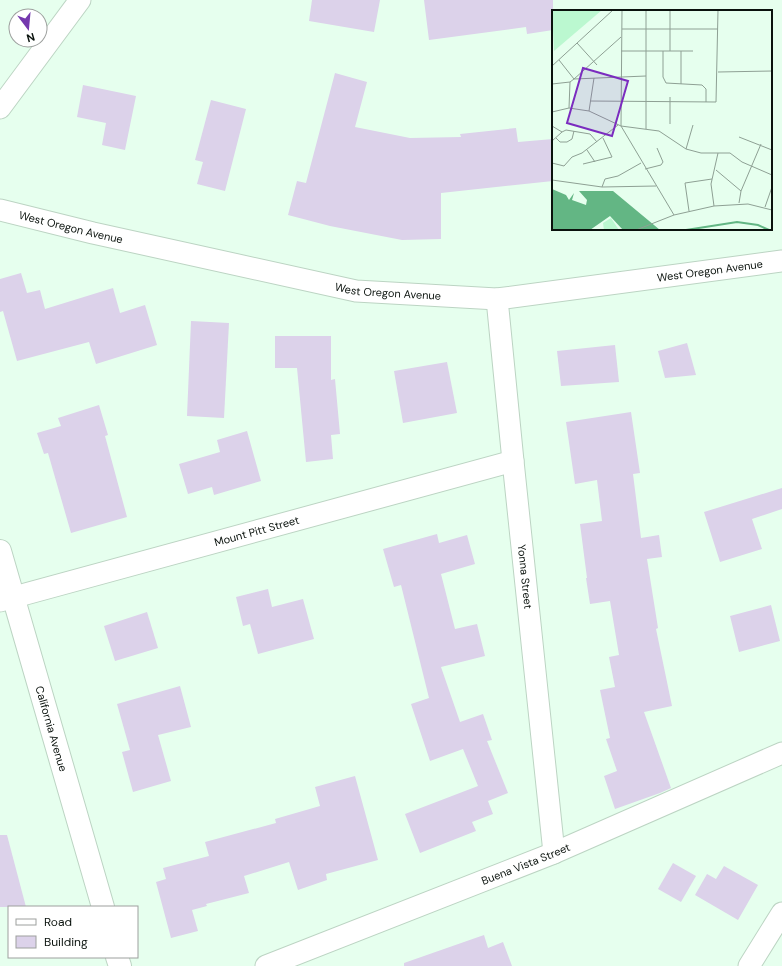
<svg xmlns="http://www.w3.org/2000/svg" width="782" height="966" viewBox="0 0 782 966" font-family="'DM Sans',sans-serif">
	<rect width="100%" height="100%" fill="#e6ffee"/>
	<!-- building -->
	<g fill="#dcd2ea">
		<polygon points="312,0 380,0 374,32 309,21"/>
		<polygon points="424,0 553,0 553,30 527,34 526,27 429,40"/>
		<polygon points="335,73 367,82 355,127 410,138 461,137 460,134 516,128 518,142 553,139 553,181 441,193 441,239 402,240 330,226 288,215 297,181 306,183"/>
		<polygon points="83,85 136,96 125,150 102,145 106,123 77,117"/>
		<polygon points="211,100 246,109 225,191 197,184 203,162 195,160"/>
		<polygon points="21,273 27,293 40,290 45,309 113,288 120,313 145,305 157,345 96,364 89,342 17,361 3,311 0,312 0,279"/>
		<polygon points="191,321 229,323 224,418 187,416"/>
		<polygon points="275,336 331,336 331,380 335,379 340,434 331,435 333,459 306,462 297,368 275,368"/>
		<polygon points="687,343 696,375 665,378 658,351"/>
		<polygon points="615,345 619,382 561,386 557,351"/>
		<polygon points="447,362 457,413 403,423 394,371"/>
		<polygon points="99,405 108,435 105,436 127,517 71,533 48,453 44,454 37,433 61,426 58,418"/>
		<polygon points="631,412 640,473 633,474 641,538 659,535 662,557 647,559 658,628 656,629 672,706 644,712 671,788 660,793 615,809 604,776 617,771 606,739 610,738 600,690 615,687 609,657 619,655 610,601 590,604 586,578 587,578 580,524 602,521 597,480 575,484 566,422"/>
		<polygon points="247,431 261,481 214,495 212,487 188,494 179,464 220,452 217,440"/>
		<polygon points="782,488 782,509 752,519 762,549 720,562 704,512"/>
		<polygon points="437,534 439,543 467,535 475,564 441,574 455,629 477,624 485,656 441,667 460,722 483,714 492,740 487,741 508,793 488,801 493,814 472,822 476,831 420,853 405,814 478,786 463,749 430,761 411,704 429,698 401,585 394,587 383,549"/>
		<polygon points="268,589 272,607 303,599 314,639 258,654 250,624 243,626 236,597"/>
		<polygon points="771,605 780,641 739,652 730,616"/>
		<polygon points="147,612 158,648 115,661 104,626"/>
		<polygon points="180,686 191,727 158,735 171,781 133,792 122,752 130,750 117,704"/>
		<polygon points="355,776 378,860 326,874 327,880 298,890 289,862 244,876 249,893 206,904 207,906 192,910 198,931 171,938 156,882 166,879 163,868 209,856 205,842 276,823 275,819 320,806 315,787"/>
		<polygon points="0,835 7,835 26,907 0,907"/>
		<polygon points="673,863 696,876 681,902 658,889"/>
		<polygon points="724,866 758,885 738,920 695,895 707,874 716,879"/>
		<polygon points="484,935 488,948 503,942 512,966 404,966 404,963"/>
	</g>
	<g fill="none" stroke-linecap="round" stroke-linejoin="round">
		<!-- minor casing -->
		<g stroke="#bcd4c3" stroke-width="23">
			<g id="minor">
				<polyline points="0,108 80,0"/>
				<path id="s1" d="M0,210L93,233L356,291L497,299L782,261"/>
				<path id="s2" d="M497,299L513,461L554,853"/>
				<path id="s3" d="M0,601L513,461"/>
				<path id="s4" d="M266,966L554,853L782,753"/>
				<polyline points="749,966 782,913"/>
			</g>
		</g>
		<!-- tertiary casing -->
		<g stroke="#bcd4c3" stroke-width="24">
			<g id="tertiary">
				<path id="s5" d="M0,551L103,907"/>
				<polyline points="117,957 120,966"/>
			</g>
		</g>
		<!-- minor -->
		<use href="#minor" stroke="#fff" stroke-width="21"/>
		<!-- tertiary -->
		<use href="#tertiary" stroke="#fff" stroke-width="22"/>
	</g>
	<g text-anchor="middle" stroke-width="3" stroke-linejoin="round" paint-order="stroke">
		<!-- street labels -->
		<g font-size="11" fill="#0a120d" stroke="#fff">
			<text dy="4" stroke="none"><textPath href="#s1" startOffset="73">West Oregon Avenue</textPath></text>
			<text dy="4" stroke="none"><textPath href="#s1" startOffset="721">West Oregon Avenue</textPath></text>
			<text dy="4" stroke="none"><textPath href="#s1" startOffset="397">West Oregon Avenue</textPath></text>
			<text dy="4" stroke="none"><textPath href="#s3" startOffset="266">Mount Pitt Street</textPath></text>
			<text dy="4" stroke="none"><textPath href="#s2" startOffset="279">Yonna Street</textPath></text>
			<text dy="4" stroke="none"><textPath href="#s5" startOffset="185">California Avenue</textPath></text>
			<text dy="4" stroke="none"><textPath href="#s4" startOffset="279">Buena Vista Street</textPath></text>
		</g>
	</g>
	<!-- overview -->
	<g transform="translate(552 10)">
		<rect width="220" height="220" fill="#e6ffee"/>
		<path d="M0,0H50L2,41Z" fill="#bbf8d0"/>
		<path d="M59,208L67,220H52L51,213Z" fill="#bbf8d0"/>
		<path d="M0,179L14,185L17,190L22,183L20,190L34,195L35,190L27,181H61L108,220H71L58,206L38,220H0Z" fill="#63b684"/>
		<path fill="none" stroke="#63b684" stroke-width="2" d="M134,220L185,212L206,215L217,220"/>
		<path fill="none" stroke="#8ea094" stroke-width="1" d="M70,0L69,116L122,205M118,0V41M70,19H166M25,33L45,55M69,41H141M111,41V67L114,73L150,75L154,79V92M129,41V74M7,50L22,69L69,27M0,56L61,0M166,62L220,61M0,74L18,72L22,69L94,66M118,87V114M38,91L164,92L166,0M17,98L18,72M37,101L42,68M0,102L17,98L37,101L69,116L107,121L134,139L149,143H178L190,152L220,165M0,116L10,122L14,120L38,124L45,132M94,119V0M187,127L220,140M4,128L8,132H15L20,129L22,121M0,131L10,122M134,139L141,115M35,140L43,152M0,153L12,156L20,147L30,143L66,115M31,154L60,147L51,128M93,159L109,155L111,152L105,138M164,160L189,181M0,170L50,177L104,176M50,177L53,169L66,166L89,153M187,193L189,181L209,134M162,196L159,174L166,143M213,197L220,177M137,201L133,173L160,169M84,220L122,205L162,196L196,194L220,200"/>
		<path fill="#7b2cbf" fill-opacity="0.15" stroke="#7b2cbf" stroke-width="2" d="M31,58L76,71L60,126L15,113Z"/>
		<rect width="220" height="220" fill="none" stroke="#0a120d" stroke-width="2"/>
	</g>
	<!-- legend -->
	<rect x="8" y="906" width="130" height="52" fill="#ffffff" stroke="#9da09e"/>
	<rect x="16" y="919" width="20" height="6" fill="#ffffff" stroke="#9da09e"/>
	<text x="44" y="926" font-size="12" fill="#0a120d">Road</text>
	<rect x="16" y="936" width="20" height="12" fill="#dcd2ea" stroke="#9da09e"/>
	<text x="44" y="946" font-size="12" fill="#0a120d">Building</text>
	<!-- north arrow -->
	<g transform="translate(28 28) rotate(164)"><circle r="19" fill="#ffffff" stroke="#9da09e"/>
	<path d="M0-3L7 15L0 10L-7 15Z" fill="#7438ae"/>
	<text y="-6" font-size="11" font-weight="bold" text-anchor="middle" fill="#0a120d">N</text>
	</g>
</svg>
